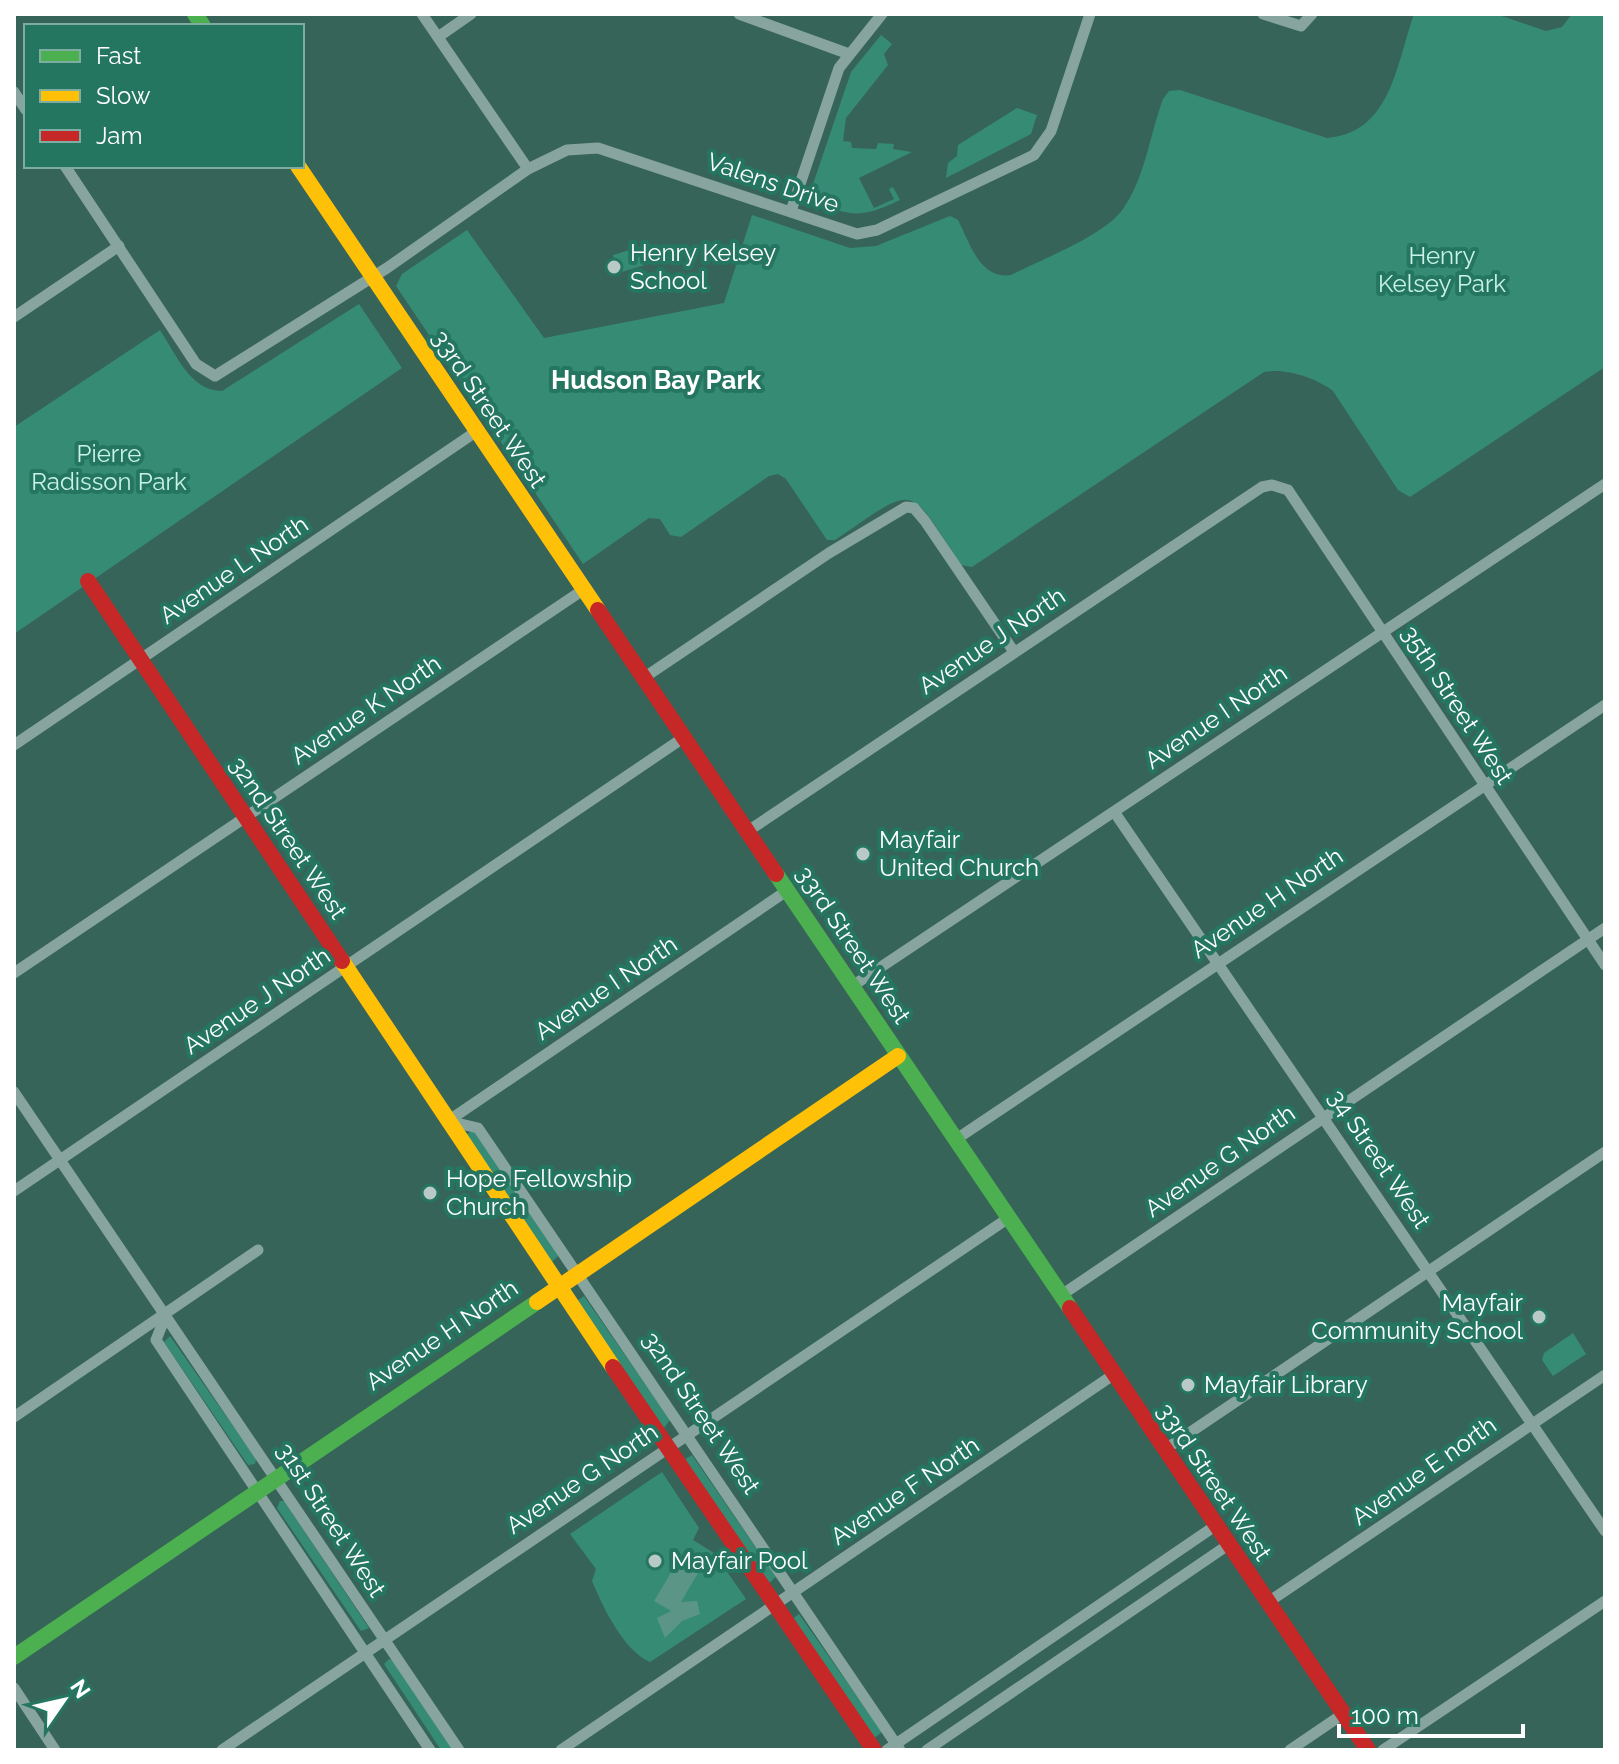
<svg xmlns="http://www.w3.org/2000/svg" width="1619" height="1764" viewBox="0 0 1619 1764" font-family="Raleway,sans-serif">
	<rect width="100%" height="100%" fill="#376458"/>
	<!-- green -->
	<g fill="#368b75">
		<path d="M1414,14H1496L1546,31L1562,27L1572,14H1605V367L1410,497L1398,490L1333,391C1316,378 1286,368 1264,372L972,567L961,565C906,481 918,484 835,540H827L786,479L778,474L769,476L681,537L670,535L660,519L649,518L583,564L396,286L402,274L467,230L544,338L724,303L752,215L850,248L876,246L950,216L958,220C970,243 980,280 1011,275C1042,259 1104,236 1123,209C1145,178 1150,134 1163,99L1169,91L1180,90L1327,138C1391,133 1396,65 1414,14Z"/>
		<path d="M881,35L892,44L884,54L888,65L846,118L843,141L851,142L852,148L876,149L878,143L894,144L893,149L912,152L859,178L874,208L894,199L889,189L893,187L900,200C860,219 853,216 813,202L810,193L851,72Z"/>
		<polygon points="1017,108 1037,115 1031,134 946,178 948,163 957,156 958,145"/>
		<polygon points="650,244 655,262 618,273 613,255"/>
		<path d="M359,304L402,368L14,634V427L160,330C176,354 190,391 222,391Z"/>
		<polygon points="473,1130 559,1255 551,1263 464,1136"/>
		<polygon points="584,1296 670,1420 663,1429 577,1301"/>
		<polygon points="1573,1333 1586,1354 1553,1376 1542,1360 1544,1353"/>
		<polygon points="170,1336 256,1459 255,1464 248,1465 164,1342"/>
		<polygon points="692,1455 776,1577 768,1584 684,1460"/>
		<path d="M662,1472L699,1528L693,1540L714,1553L746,1599L650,1662C623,1650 603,1607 592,1581L596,1569L570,1534Z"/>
		<polygon points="280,1501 284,1501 369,1628 361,1631 277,1508"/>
		<polygon points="799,1614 882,1732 872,1740 791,1620"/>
		<polygon points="389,1659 392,1660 453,1750 441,1750 384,1664"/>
	</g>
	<!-- water -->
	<polygon fill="#5a9586" points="678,1561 698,1573 681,1602 697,1601 700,1614 682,1621 665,1638 657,1618 671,1611 654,1601"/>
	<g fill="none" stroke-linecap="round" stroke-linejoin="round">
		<!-- street -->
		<g stroke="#87a59e" stroke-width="11">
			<polyline points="422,14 528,169"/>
			<polyline points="739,14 849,54"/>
			<polyline points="1263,14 1301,26 1312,14"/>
			<polyline points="438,37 471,14"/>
			<polyline points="14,92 26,110"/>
			<polyline points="65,166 196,364 215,376 387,268 528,169 567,150 598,148 857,234 877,230 1034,155 1051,131 1090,14"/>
			<polyline points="791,211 839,68 882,14"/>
			<polyline points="14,317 119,246"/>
			<polyline points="642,679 829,553 906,507 914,508 925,521 1014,652"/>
			<polyline points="14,745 477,431"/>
			<polyline points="1115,813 1605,1531"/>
			<polyline points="748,831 1262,487 1272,485 1288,490 1605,965"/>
			<polyline points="14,973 583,590"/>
			<polyline points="851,987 1605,484"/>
			<polyline points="14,1092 459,1750"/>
			<polyline points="448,1121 478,1128 900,1750"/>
			<polyline points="448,1121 788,890"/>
			<polyline points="955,1140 1605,705"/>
			<polyline points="14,1191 683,738"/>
			<polyline points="1060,1296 1605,928"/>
			<polyline points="166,1315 156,1340 430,1750"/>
			<polyline points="14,1417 258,1250"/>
			<polyline points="1164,1450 1605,1152"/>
			<polyline points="1267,1603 1605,1375"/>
			<polyline points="14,1688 55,1750"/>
			<polyline points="222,1750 1007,1219"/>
			<polyline points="561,1750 1113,1375"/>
			<polyline points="887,1750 1215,1526"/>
			<polyline points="927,1750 1228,1545"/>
			<polyline points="1290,1750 1343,1714"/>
			<polyline points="1383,1750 1605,1601"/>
		</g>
		<!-- fast -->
		<g stroke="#4caf50" stroke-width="16">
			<polyline points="195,14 203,26"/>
			<polyline points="776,874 1070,1308"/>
			<polyline points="14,1657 537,1302"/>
		</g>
		<!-- slow -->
		<g stroke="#ffc107" stroke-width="16">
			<polyline points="298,166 598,610"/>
			<polyline points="342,961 613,1367"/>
			<polyline points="537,1302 898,1056"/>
		</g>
		<!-- jam -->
		<g stroke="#c62828" stroke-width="16">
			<polyline points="88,581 342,961"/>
			<polyline points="598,610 776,874"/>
			<polyline points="1070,1308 1368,1750"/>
			<polyline points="613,1367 874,1750"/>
		</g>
	</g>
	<!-- markers -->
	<g fill="#b9c9c5" stroke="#257661" stroke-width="3">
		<circle cx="614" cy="267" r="8"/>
		<circle cx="863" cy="854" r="8"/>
		<circle cx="430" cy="1193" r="8"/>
		<circle cx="1539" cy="1317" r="8"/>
		<circle cx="1188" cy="1385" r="8"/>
		<circle cx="655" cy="1561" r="8"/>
	</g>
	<g text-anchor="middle" stroke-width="8" stroke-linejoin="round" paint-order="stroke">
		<!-- street labels -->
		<g font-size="24" fill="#fff" stroke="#257661">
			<text transform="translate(773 183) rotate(19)" y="8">Valens Drive</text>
			<text transform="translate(489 409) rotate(56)" y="8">33rd Street West</text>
			<text transform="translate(234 570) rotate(-34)" y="8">Avenue L North</text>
			<text transform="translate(992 641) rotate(-34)" y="8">Avenue J North</text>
			<text transform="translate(1457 705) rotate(57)" y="8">35th Street West</text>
			<text transform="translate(366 710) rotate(-34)" y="8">Avenue K North</text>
			<text transform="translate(1216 717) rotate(-34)" y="8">Avenue I North</text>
			<text transform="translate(288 838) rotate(56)" y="8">32nd Street West</text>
			<text transform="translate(1267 903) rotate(-34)" y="8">Avenue H North</text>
			<text transform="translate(853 945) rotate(56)" y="8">33rd Street West</text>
			<text transform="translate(606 988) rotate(-34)" y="8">Avenue I North</text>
			<text transform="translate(257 1001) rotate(-34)" y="8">Avenue J North</text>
			<text transform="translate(1379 1159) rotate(56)" y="8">34 Street West</text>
			<text transform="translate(1220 1161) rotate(-35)" y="8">Avenue G North</text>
			<text transform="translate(442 1335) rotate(-34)" y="8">Avenue H North</text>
			<text transform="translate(701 1413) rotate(56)" y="8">32nd Street West</text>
			<text transform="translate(1424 1471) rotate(-35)" y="8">Avenue E north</text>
			<text transform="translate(582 1479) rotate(-34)" y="8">Avenue G North</text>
			<text transform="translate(1214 1482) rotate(56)" y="8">33rd Street West</text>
			<text transform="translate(905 1491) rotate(-34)" y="8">Avenue F North</text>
			<text transform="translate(331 1520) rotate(57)" y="8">31st Street West</text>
		</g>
		<!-- poi labels -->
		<g font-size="24" fill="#fff" stroke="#257661" text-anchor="start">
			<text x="630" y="261">Henry Kelsey<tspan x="630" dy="28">School</tspan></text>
			<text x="879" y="848">Mayfair<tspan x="879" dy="28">United Church</tspan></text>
			<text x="446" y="1187">Hope Fellowship<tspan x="446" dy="28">Church</tspan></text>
			<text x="1523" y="1311" text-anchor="end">Mayfair<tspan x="1523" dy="28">Community School</tspan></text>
			<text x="1204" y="1393">Mayfair Library</text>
			<text x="671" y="1569">Mayfair Pool</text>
		</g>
		<!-- park labels -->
		<g font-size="24" fill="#c8f2e6" stroke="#257661">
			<text x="1442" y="264">Henry<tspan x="1442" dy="28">Kelsey Park</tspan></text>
			<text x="109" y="462">Pierre<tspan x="109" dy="28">Radisson Park</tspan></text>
		</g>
		<!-- neighbourhood labels -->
		<g font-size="26" font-weight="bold" fill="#fff" stroke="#257661">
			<text x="656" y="389">Hudson Bay Park</text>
		</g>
	</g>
	<!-- border -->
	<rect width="1619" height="1764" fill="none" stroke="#ffffff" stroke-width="32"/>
	<!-- legend -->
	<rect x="24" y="24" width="280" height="144" fill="#257661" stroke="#7cada0" stroke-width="2"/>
	<rect x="40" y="50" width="40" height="12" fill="#4caf50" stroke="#7cada0" stroke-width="2"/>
	<text x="96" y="64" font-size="24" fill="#ffffff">Fast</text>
	<rect x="40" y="90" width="40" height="12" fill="#ffc107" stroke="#7cada0" stroke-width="2"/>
	<text x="96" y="104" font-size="24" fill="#ffffff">Slow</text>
	<rect x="40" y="130" width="40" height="12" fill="#c62828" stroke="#7cada0" stroke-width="2"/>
	<text x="96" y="144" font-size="24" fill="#ffffff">Jam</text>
	<!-- north arrow -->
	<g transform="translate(64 1700) rotate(56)" stroke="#257661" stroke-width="6" paint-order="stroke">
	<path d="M0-6L14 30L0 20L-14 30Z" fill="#ffffff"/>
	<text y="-12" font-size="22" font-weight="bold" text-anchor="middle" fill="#ffffff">N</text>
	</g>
	<!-- scale -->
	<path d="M1339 1724v12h184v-12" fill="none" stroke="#ffffff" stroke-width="4"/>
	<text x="1351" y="1724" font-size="24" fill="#ffffff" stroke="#257661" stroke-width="6" paint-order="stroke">100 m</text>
</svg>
